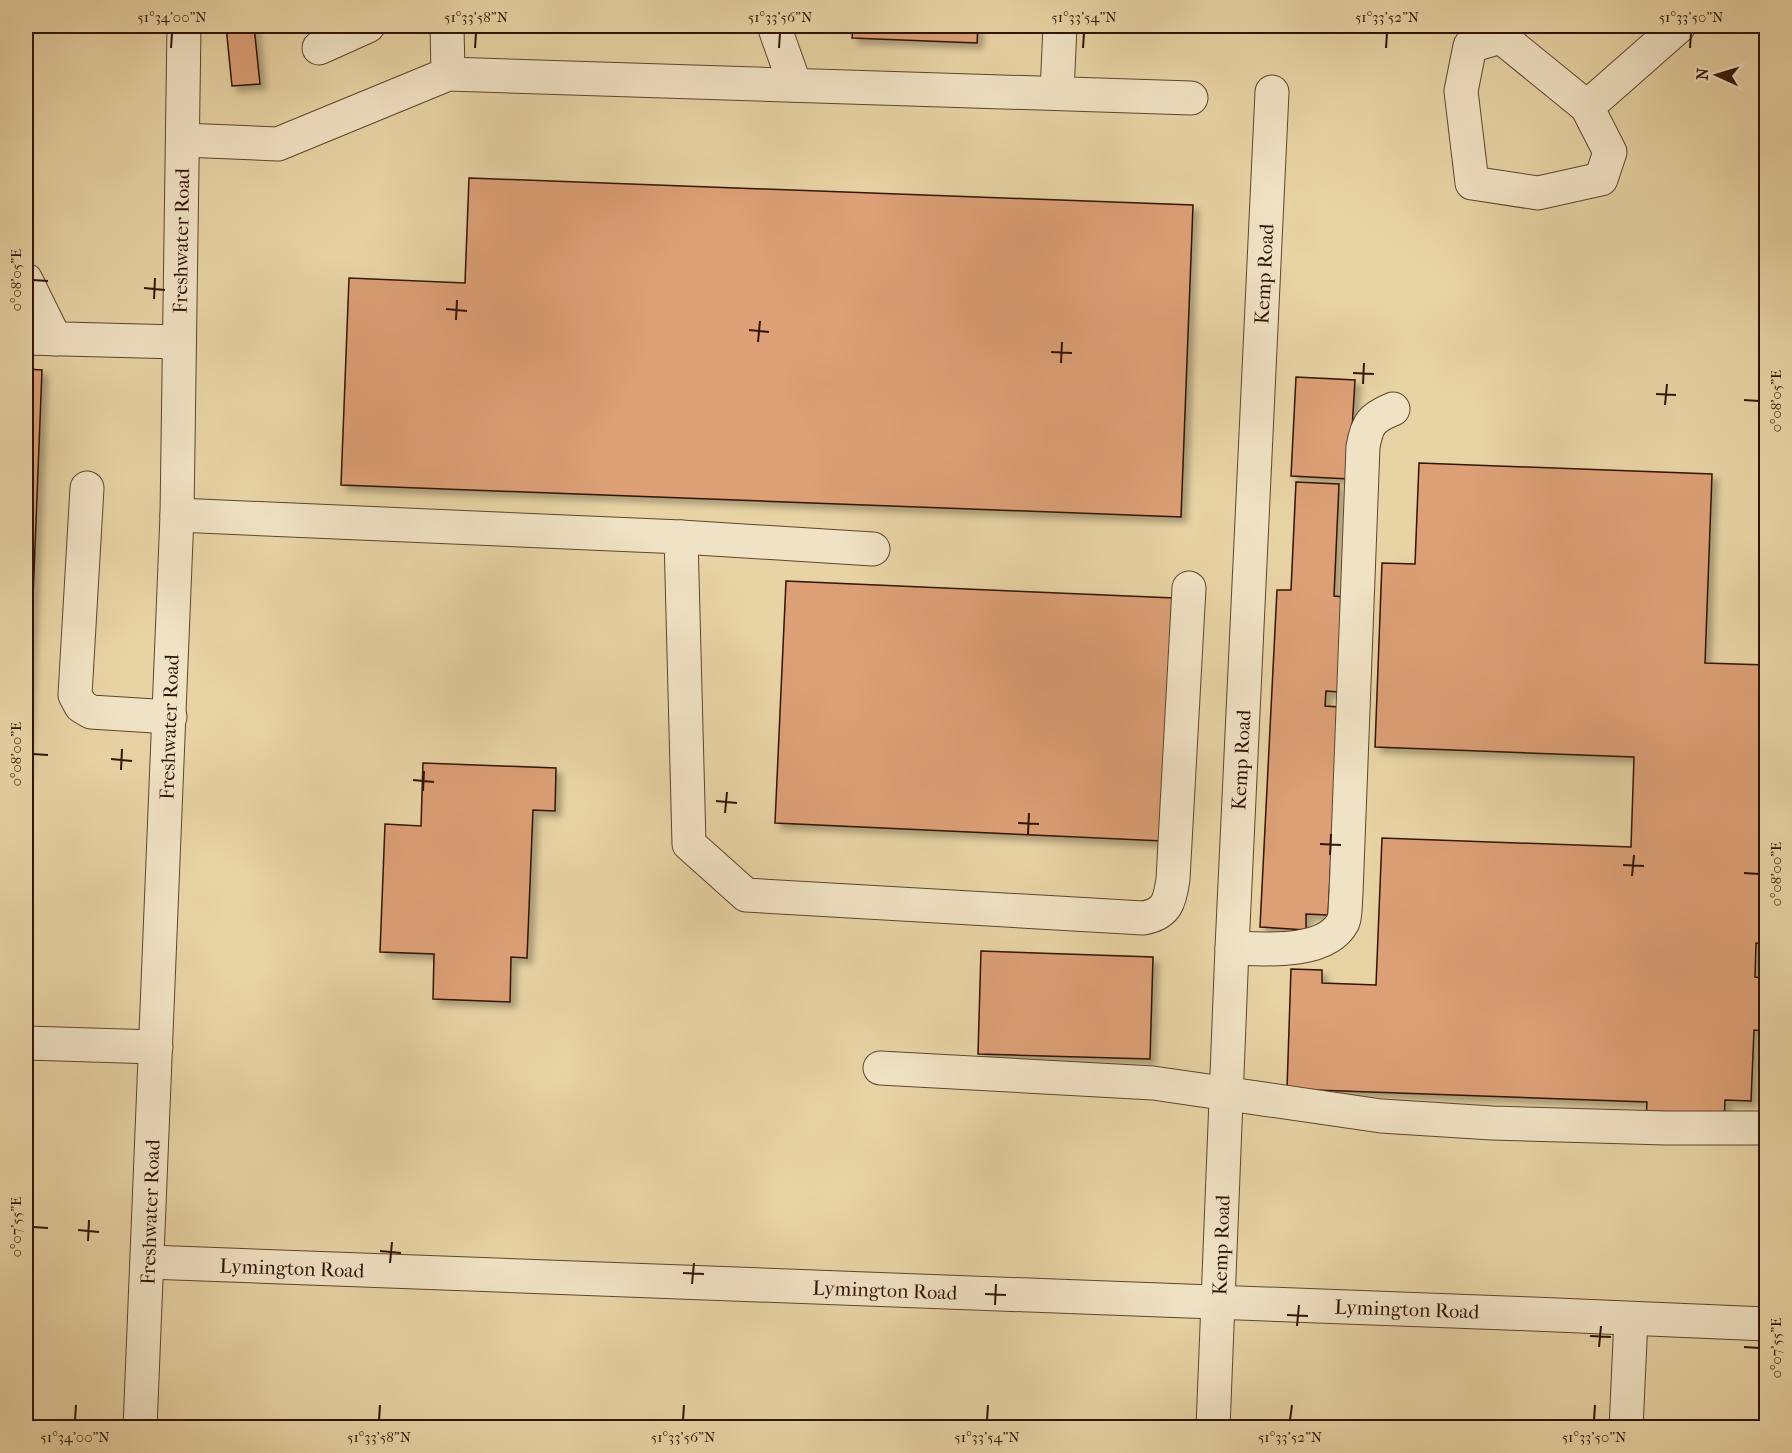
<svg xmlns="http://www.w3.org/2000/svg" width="1792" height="1453" viewBox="0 0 1792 1453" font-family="'IM FELL French Canon',serif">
	<defs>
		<filter id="shadow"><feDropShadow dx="5.5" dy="5.5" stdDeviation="3" flood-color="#0004"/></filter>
	</defs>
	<rect width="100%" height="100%" fill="#e8d3a4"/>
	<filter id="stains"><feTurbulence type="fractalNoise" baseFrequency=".00333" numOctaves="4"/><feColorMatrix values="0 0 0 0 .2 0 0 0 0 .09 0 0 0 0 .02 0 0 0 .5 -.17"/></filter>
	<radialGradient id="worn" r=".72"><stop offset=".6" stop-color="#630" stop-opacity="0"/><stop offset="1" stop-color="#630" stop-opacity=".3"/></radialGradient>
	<!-- building -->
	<g fill="#dc9f76" stroke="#311405" stroke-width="1.5" filter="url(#shadow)">
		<polygon points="226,26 254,26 260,84 232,86"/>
		<polygon points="853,26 978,26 977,43 852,38"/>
		<polygon points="469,178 1193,205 1181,517 341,485 349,278 465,283"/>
		<polygon points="26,369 42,370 26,775"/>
		<polygon points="1296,377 1355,380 1349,479 1291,476"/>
		<polygon points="1419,463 1712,474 1705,663 1766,665 1766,944 1756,943 1755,977 1766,978 1766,1031 1754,1030 1751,1101 1725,1100 1724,1123 1646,1120 1647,1102 1287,1089 1291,969 1322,970 1322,983 1376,985 1382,838 1631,847 1634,757 1375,747 1382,563 1415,564"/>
		<polygon points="1296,482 1339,484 1334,596 1344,597 1339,692 1326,691 1325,706 1339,707 1328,915 1306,914 1306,930 1260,927 1277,590 1291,590"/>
		<polygon points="786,581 1174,598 1163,841 775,823"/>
		<polygon points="423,763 556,768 555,811 533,810 527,958 511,957 510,1002 433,999 434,954 380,952 385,824 421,826"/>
		<polygon points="981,951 1153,957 1150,1059 978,1054"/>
	</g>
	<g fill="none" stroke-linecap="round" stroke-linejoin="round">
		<!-- minor casing -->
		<g stroke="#5f442d" stroke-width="35">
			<g id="minor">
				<polyline points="447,26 448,74"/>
				<polyline points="774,26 795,85"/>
				<polygon points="1501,37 1587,107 1610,152 1601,179 1538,193 1472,183 1461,91 1470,46"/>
				<polyline points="319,48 368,26"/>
				<polyline points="1057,93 1060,26"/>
				<polyline points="1587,107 1679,26"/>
				<polyline points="183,140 278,144 448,74 1191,98"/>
				<polyline points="26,280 55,339"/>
				<polyline points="26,338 179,342"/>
				<polyline points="87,488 75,695 81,706 91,712 170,717"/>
				<path d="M177,515L681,537L689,844L746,895L1143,918C1167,914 1170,901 1173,879L1189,588"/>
				<polyline points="681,537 873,549"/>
				<path d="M1232,948C1263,949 1326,955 1343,922C1346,915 1345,902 1346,894L1363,447C1367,424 1371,418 1393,409"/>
				<polyline points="26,1043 156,1047"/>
				<polyline points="880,1068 1153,1083 1381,1116 1492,1123 1666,1128 1766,1128"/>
				<polyline points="148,1262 1533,1314 1766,1324"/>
				<polyline points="140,1428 177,515 184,26"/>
				<polyline points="1213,1428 1232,948 1272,92"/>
				<polyline points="1626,1428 1631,1319"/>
			</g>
		</g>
		<!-- minor -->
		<use href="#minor" stroke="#f0e2c4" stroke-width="33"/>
	</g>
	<!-- ticks -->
	<path fill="none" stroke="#311405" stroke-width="2" d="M171,48L172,33M475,48L476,33M779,48L780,33M1083,48L1084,33M1386,48L1387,33M1690,48L1691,33M33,280L48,281M144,288L165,290M154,299L155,278M446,309L467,311M456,320L457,300M749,330L769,332M758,342L760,321M1051,352L1072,353M1061,363L1062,342M1353,373L1374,374M1363,384L1364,363M1656,394L1676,395M1744,400L1759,401M1665,405L1667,384M33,754L48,755M111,759L132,761M121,770L122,749M413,780L434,782M423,791L424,771M716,801L737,803M725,813L727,792M1018,823L1039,824M1028,834L1029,813M1320,844L1341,845M1330,855L1331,834M1623,865L1644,866M1744,873L1759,874M1632,876L1634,855M33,1227L48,1228M78,1230L99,1232M88,1241L89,1220M380,1251L401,1253M390,1263L392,1242M683,1273L704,1274M692,1284L694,1263M985,1294L1006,1295M995,1305L996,1284M1287,1315L1308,1316M1297,1326L1299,1305M1590,1336L1611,1337M1599,1347L1601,1326M1744,1347L1759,1348M75,1420L76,1405M379,1420L380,1405M683,1420L684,1405M987,1420L988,1405M1290,1420L1292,1405M1594,1420L1595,1405"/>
	<g text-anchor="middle" stroke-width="6" stroke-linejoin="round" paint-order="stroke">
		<!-- street labels -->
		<g font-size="20" fill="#311405" stroke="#f0e2c4">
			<text transform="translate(181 241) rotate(-89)" y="7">Freshwater Road</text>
			<text transform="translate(1264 274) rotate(-87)" y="7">Kemp Road</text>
			<text transform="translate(169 727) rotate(-88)" y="7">Freshwater Road</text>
			<text transform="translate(1241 760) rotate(-87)" y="7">Kemp Road</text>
			<text transform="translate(150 1212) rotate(-88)" y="7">Freshwater Road</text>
			<text transform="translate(1221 1245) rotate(-88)" y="7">Kemp Road</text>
			<text transform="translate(292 1268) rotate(2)" y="7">Lymington Road</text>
			<text transform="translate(885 1290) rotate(2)" y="7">Lymington Road</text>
			<text transform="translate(1407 1309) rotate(2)" y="7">Lymington Road</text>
		</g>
	</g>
	<!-- margin -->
	<rect width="1792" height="1453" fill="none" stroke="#e8d3a4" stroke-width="66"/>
	<!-- north arrow -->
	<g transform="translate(1717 75) rotate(274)" stroke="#f0e2c4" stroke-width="4.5" paint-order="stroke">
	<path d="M0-4.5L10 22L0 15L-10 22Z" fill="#311405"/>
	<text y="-9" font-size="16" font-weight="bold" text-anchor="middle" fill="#311405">N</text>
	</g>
	<rect x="33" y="33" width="1726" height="1387" fill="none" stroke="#311405" stroke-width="2"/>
	<g font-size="15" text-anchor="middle" fill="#311405">
		<text x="172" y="22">51°34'00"N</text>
		<text x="476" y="22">51°33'58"N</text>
		<text x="780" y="22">51°33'56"N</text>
		<text x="1084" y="22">51°33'54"N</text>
		<text x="1387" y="22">51°33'52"N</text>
		<text x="1691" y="22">51°33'50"N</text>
		<text transform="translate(16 280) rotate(-90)" y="5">0°08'05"E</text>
		<text transform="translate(1776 401) rotate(-90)" y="5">0°08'05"E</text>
		<text transform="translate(16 754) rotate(-90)" y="5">0°08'00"E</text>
		<text transform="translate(1776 874) rotate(-90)" y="5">0°08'00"E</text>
		<text transform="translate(16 1227) rotate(-90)" y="5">0°07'55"E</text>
		<text transform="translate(1776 1348) rotate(-90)" y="5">0°07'55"E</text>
		<text x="75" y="1442">51°34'00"N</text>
		<text x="379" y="1442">51°33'58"N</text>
		<text x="683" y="1442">51°33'56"N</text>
		<text x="987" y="1442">51°33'54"N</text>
		<text x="1290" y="1442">51°33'52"N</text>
		<text x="1594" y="1442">51°33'50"N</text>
	</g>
	<rect width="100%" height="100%" filter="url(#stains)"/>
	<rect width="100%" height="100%" fill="url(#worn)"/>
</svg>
